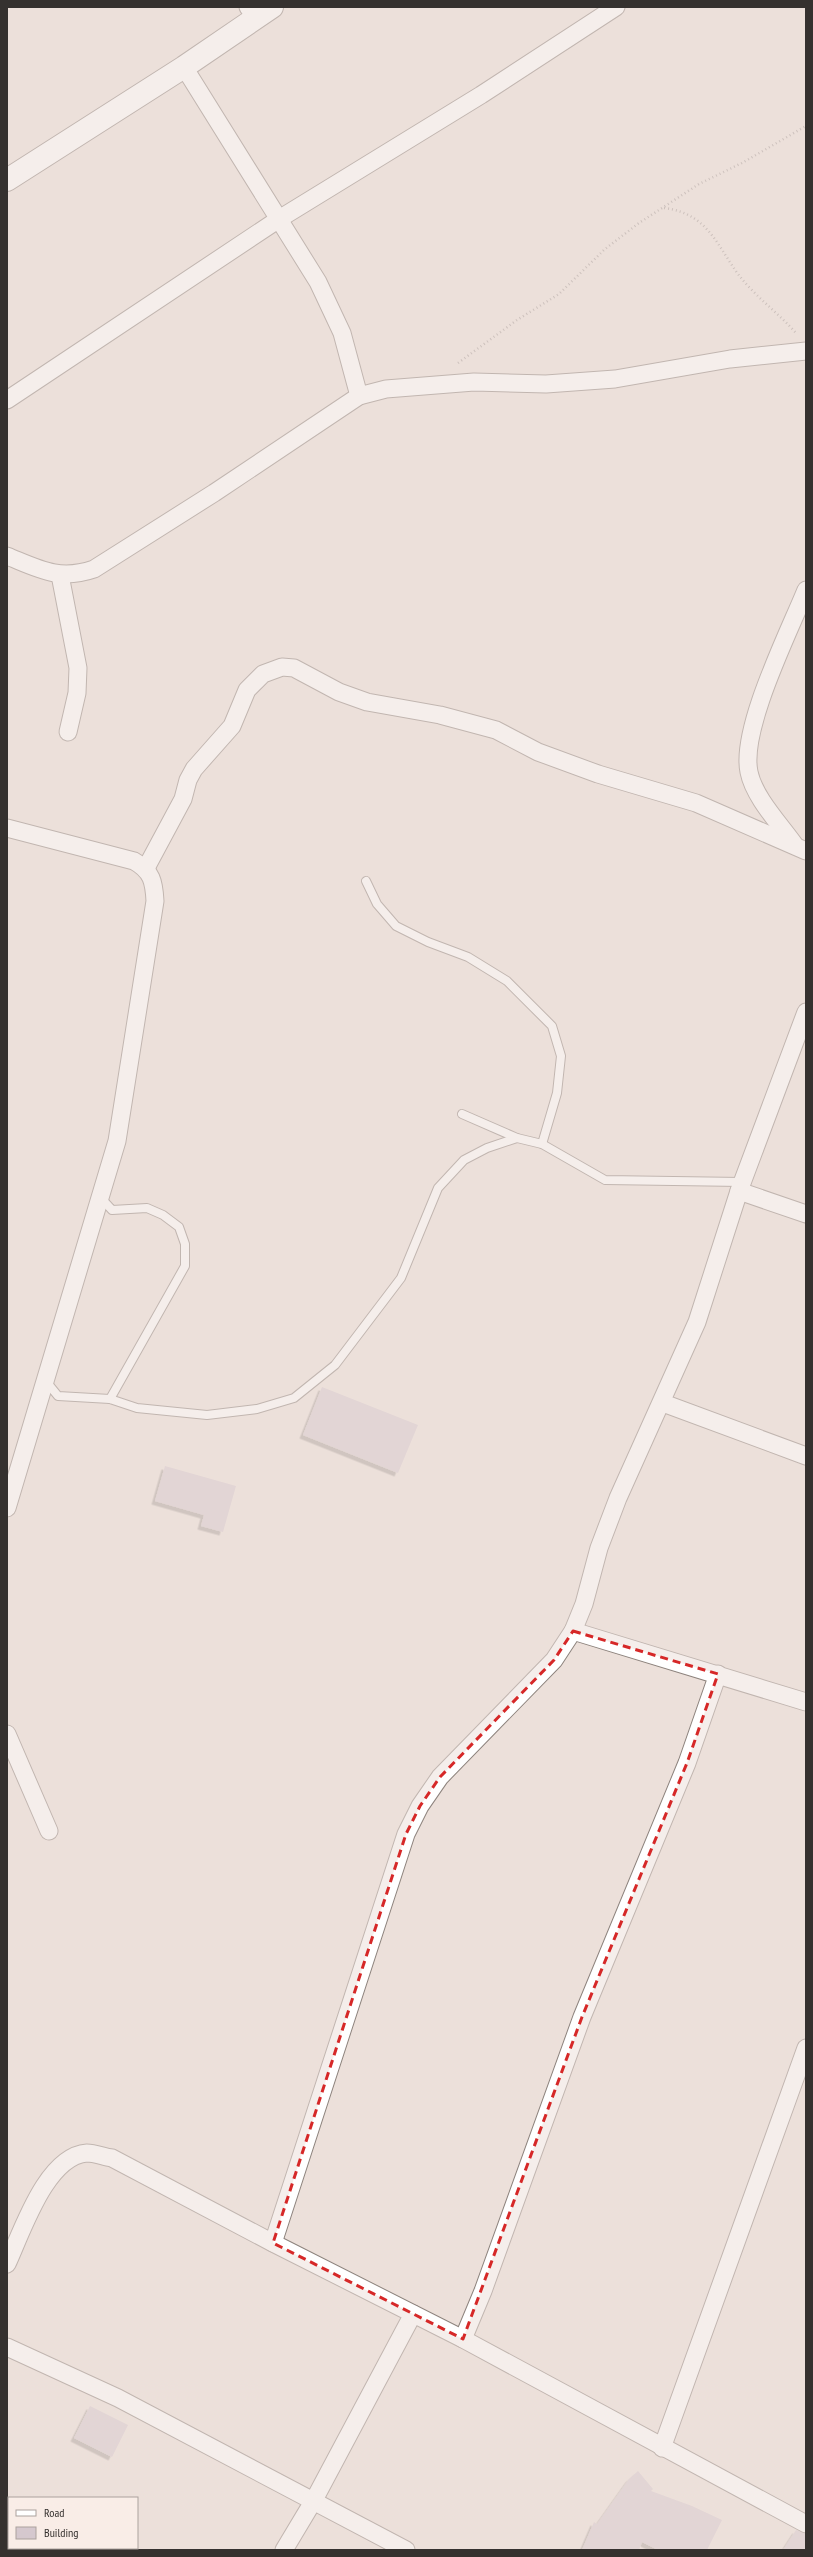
<svg xmlns="http://www.w3.org/2000/svg" width="813" height="2557" viewBox="0 0 813 2557" font-family="'PT Sans Narrow',sans-serif">
	<defs>
		<filter id="shadow"><feDropShadow dx="-3.5" dy="3.5" stdDeviation="0" flood-color="#0004"/></filter>
	</defs>
	<rect width="100%" height="100%" fill="#ece0da"/>
	<!-- building -->
	<g fill="#d5c8ce" filter="url(#shadow)">
		<polygon points="322,1387 418,1425 398,1473 303,1435"/>
		<polygon points="165,1466 236,1486 223,1532 201,1526 204,1515 155,1501"/>
		<polygon points="90,2406 128,2425 112,2457 74,2438"/>
		<polygon points="638,2471 653,2489 651,2491 692,2506 722,2520 707,2550 658,2550 642,2542 639,2550 582,2550 594,2522 597,2524 629,2479"/>
		<polygon points="796,2530 806,2534 806,2550 783,2550"/>
	</g>
	<g fill="none" stroke-linecap="round" stroke-linejoin="round">
		<!-- lane casing -->
		<g stroke="#8d837d" stroke-width="10">
			<g id="lane">
				<polyline points="366,881 377,904 396,926 428,942 468,957 507,981 552,1026 561,1056 557,1093 542,1144"/>
				<polyline points="462,1114 517,1138 542,1144 605,1180 742,1182"/>
				<polyline points="101,1198 112,1210 147,1208 163,1215 179,1227 185,1244 185,1266 110,1399"/>
				<polyline points="45,1380 58,1396 110,1399 137,1408 207,1415 257,1409 294,1398 335,1365 401,1278 438,1188 464,1160 487,1148 517,1138"/>
			</g>
		</g>
		<!-- street casing -->
		<g stroke="#8d837d" stroke-width="19">
			<g id="street">
				<polyline points="248,7 255,17"/>
				<polyline points="184,67 318,282 342,333 359,396"/>
				<polyline points="7,400 279,219 481,95 616,7"/>
				<path d="M7,556C39,569 59,581 94,569L214,493L359,396L386,389L474,382L546,384L615,379L730,359L806,351"/>
				<polyline points="60,575 78,668 77,693 68,732"/>
				<path d="M7,828L134,861C152,871 154,882 155,901L117,1141L7,1508"/>
				<path d="M794,844C779,823 754,797 749,772C740,729 789,632 806,590"/>
				<polyline points="146,868 183,799 188,780 194,769 232,726 247,690 263,674 282,667 294,668 339,692 367,702 440,715 496,730 538,752 598,774 696,803 806,851"/>
				<polyline points="739,1191 806,1214"/>
				<polyline points="663,1403 806,1456"/>
				<polyline points="573,1631 806,1702"/>
				<polyline points="7,1734 49,1831"/>
				<polyline points="273,2243 406,1834 420,1806 440,1777 554,1660 573,1631 584,1604 599,1548 618,1498 697,1322 739,1191 806,1012"/>
				<path d="M7,2264C22,2232 46,2156 87,2153C95,2153 104,2157 112,2158L273,2243L463,2339L806,2524"/>
				<polyline points="463,2339 483,2291 582,2017 687,1763 718,1674"/>
				<polyline points="7,2347 118,2398 406,2550"/>
				<polyline points="662,2448 806,2048"/>
				<polyline points="284,2550 314,2500 413,2314"/>
			</g>
		</g>
		<!-- secondary casing -->
		<g stroke="#8d837d" stroke-width="24">
			<polyline id="secondary" points="7,180 184,67 272,7"/>
		</g>
		<!-- path -->
		<g stroke="#a69d99" stroke-width="2.5" stroke-dasharray="1 3" stroke-linecap="butt">
			<path d="M664,208C715,214 719,257 750,288C765,304 782,317 796,333"/>
			<polyline points="458,363 517,320 559,294 605,249 639,223 699,184 742,163 806,126"/>
		</g>
		<!-- lane -->
		<use href="#lane" stroke="#fff" stroke-width="8"/>
		<!-- street -->
		<use href="#street" stroke="#fff" stroke-width="17"/>
		<!-- secondary -->
		<use href="#secondary" stroke="#fff" stroke-width="22"/>
	</g>
	<!-- marked area -->
	<path d="M0 0H813V2557H0ZM573,1631L718,1674L687,1763L582,2017L463,2339L273,2243L406,1834L420,1806L440,1777L554,1660Z" fill="#ece0da" fill-opacity=".55" fill-rule="evenodd"/>
	<path fill="none" stroke="#d62828" stroke-width="3" stroke-dasharray="8 5" stroke-linejoin="round" d="M573,1631L718,1674L687,1763L582,2017L463,2339L273,2243L406,1834L420,1806L440,1777L554,1660Z"/>
	<!-- border -->
	<rect width="813" height="2557" fill="none" stroke="#35312f" stroke-width="16"/>
	<!-- legend -->
	<rect x="8" y="2497" width="130" height="52" fill="#f9ede7" stroke="#aba29d"/>
	<rect x="16" y="2510" width="20" height="6" fill="#ffffff" stroke="#aba29d"/>
	<text x="44" y="2517" font-size="12" fill="#35312f">Road</text>
	<rect x="16" y="2527" width="20" height="12" fill="#d5c8ce" stroke="#aba29d"/>
	<text x="44" y="2537" font-size="12" fill="#35312f">Building</text>
</svg>
